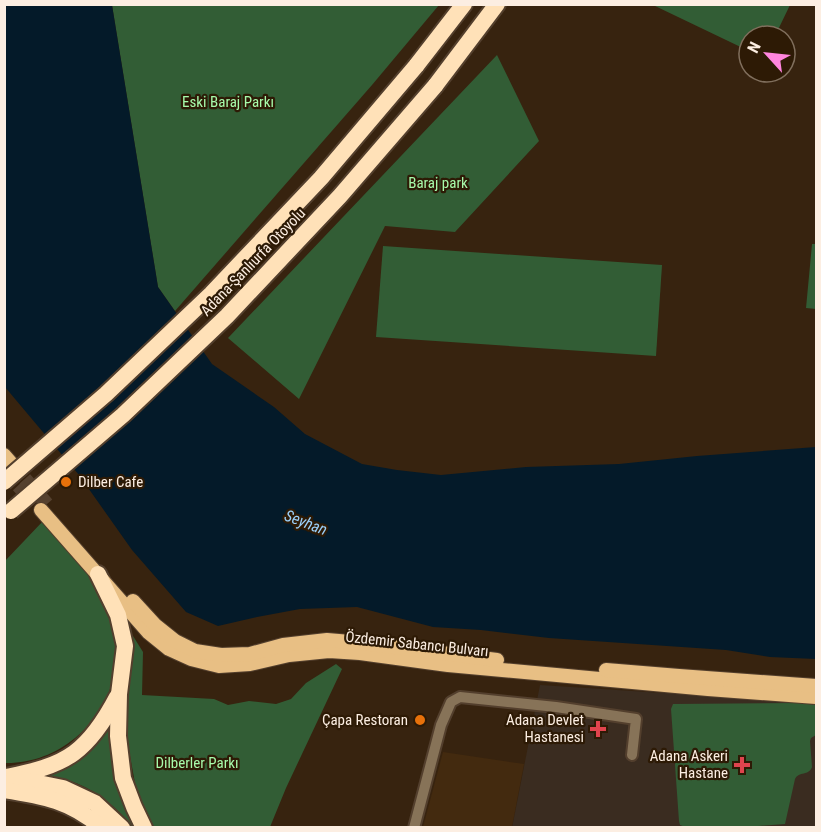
<svg xmlns="http://www.w3.org/2000/svg" width="821" height="832" viewBox="0 0 821 832" font-family="'Roboto Condensed',sans-serif">
	<rect width="100%" height="100%" fill="#37230f"/>
	<!-- built -->
	<polygon fill="#432a0f" points="443,752 524,764 512,827 423,827"/>
	<!-- medical -->
	<polygon fill="#3a2c20" points="540,685 663,693 688,689 816,702 816,827 512,828"/>
	<!-- green -->
	<g fill="#325d35">
		<polygon points="112,5 439,5 372,85 175,311 158,287"/>
		<polygon points="653,5 790,5 775,36 749,36 749,51"/>
		<polygon points="497,55 539,141 455,232 385,226 299,399 228,338"/>
		<polygon points="812,244 816,244 816,309 806,308"/>
		<polygon points="383,246 662,265 656,356 376,337"/>
		<path d="M44,520C67,547 92,572 107,604C109,610 110,616 112,622C113,629 116,637 117,644C118,655 116,665 114,676C102,726 57,764 5,763V561Z"/>
		<polygon points="133,636 143,652 142,695 214,699 228,705 249,701 276,704 291,699 306,683 336,664 342,669 286,788 270,827 154,827 137,794 128,745 125,696 130,673"/>
		<path d="M801,703L816,705V735L811,738L810,741L812,767C809,776 799,771 795,779L785,824L746,827L688,828L680,825L679,821L671,709L673,704Z"/>
		<path d="M109,723L140,827H132C118,808 96,790 73,782C62,778 48,777 37,775Z"/>
	</g>
	<!-- water -->
	<polygon fill="#041a29" points="4,5 112,5 158,287 212,364 274,407 305,434 362,464 397,470 441,475 526,467 619,464 697,456 816,447 816,659 770,657 726,650 549,638 481,630 433,627 357,607 300,609 257,617 218,626 186,612 132,550 79,475 5,387"/>
	<g fill="none" stroke-linecap="round" stroke-linejoin="round">
		<!-- major-tunnel -->
		<g stroke="#55412f" stroke-width="14" stroke-dasharray="14 7" stroke-linecap="butt">
			<polyline points="11,463 47,504"/>
			<polyline points="4,470 33,502"/>
		</g>
		<!-- minor casing -->
		<g stroke="#533f2d" stroke-width="14">
			<polyline id="minor" points="414,828 441,725 451,702 460,697 556,707 636,719 632,755"/>
		</g>
		<!-- major casing -->
		<g stroke="#533f2d" stroke-width="16">
			<g id="major">
				<polyline points="4,455 11,463"/>
				<polyline points="41,510 148,632 169,649 191,659 219,666 250,664 289,655 329,651 360,653 448,665 708,689 816,697"/>
				<polyline points="133,601 155,625 175,641 195,651 221,655 250,654 283,645 327,640 362,643 497,660"/>
				<polyline points="606,670 679,676 816,686"/>
			</g>
		</g>
		<!-- highway casing -->
		<g stroke="#533f2d" stroke-width="20">
			<g id="highway">
				<polyline points="416,66 464,4"/>
				<polyline points="435,86 497,4"/>
				<polyline points="98,574 118,615 125,646 119,694 118,736 123,778 134,807 144,828"/>
				<path d="M7,777C30,772 55,767 74,753C93,739 106,718 117,697"/>
				<polyline points="14,778 63,788 95,803 122,828"/>
				<path d="M4,790C44,796 71,801 102,828"/>
			</g>
		</g>
		<!-- minor -->
		<use href="#minor" stroke="#877358" stroke-width="10"/>
		<!-- major -->
		<use href="#major" stroke="#e8bf84" stroke-width="14"/>
		<!-- highway -->
		<use href="#highway" stroke="#ffe1b8" stroke-width="16"/>
		<!-- highway-bridge casing -->
		<g stroke="#533f2d" stroke-width="20" stroke-linecap="butt">
			<g id="highway-bridge">
				<polyline points="4,482 106,394 211,294 321,178 416,66"/>
				<polyline points="11,511 123,415 227,316 340,196 435,86"/>
			</g>
		</g>
		<!-- highway-bridge -->
		<use href="#highway-bridge" stroke="#ffe1b8" stroke-width="16"/>
	</g>
	<!-- markers -->
	<g fill="#e8710a" stroke="#2d1a05" stroke-width="2">
		<circle cx="66" cy="482" r="6"/>
		<circle cx="420" cy="720" r="6"/>
	</g>
	<g fill="#e0444e" stroke="#2d1a05" stroke-width="2">
		<path d="M595 720h6v6h6v6h-6v6h-6v-6h-6v-6h6z"/>
		<path d="M739 756h6v6h6v6h-6v6h-6v-6h-6v-6h6z"/>
	</g>
	<g text-anchor="middle" stroke-width="4.5" stroke-linejoin="round" paint-order="stroke">
		<!-- park labels -->
		<g font-size="15" fill="#a7fbab" stroke="#2d1a05">
			<text x="228" y="107">Eski Baraj Parkı</text>
			<text x="438" y="188">Baraj park</text>
			<text x="197" y="768">Dilberler Parkı</text>
		</g>
		<!-- street labels -->
		<g font-size="15" fill="#fceee2" stroke="#2d1a05">
			<text transform="translate(253 262) rotate(-46)" y="5">Adana-Şanlıurfa Otoyolu</text>
			<text transform="translate(417 644) rotate(6)" y="5">Özdemir Sabancı Bulvarı</text>
		</g>
		<!-- poi labels -->
		<g font-size="15" fill="#fceee2" stroke="#2d1a05" text-anchor="end">
			<text x="78" y="487" text-anchor="start">Dilber Cafe</text>
			<text x="408" y="725">Çapa Restoran</text>
			<text x="584" y="725">Adana Devlet<tspan x="584" dy="17">Hastanesi</tspan></text>
			<text x="728" y="761">Adana Askeri<tspan x="728" dy="17">Hastane</tspan></text>
		</g>
		<!-- water labels -->
		<g font-size="16" font-style="italic" fill="#9acff9" stroke="#2d1a05">
			<text transform="translate(306 522) rotate(21)" y="6">Seyhan</text>
		</g>
	</g>
	<!-- border -->
	<rect width="821" height="832" fill="none" stroke="#fceee2" stroke-width="12"/>
	<!-- north arrow -->
	<g transform="translate(767 54) rotate(297)"><circle r="28" fill="#2d1a05" stroke="#806f5d" stroke-width="1.5"/>
	<path d="M0-4.5L10 22L0 15L-10 22Z" fill="#ff85de"/>
	<text y="-9" font-size="16" font-weight="bold" text-anchor="middle" fill="#fceee2">N</text>
	</g>
</svg>
